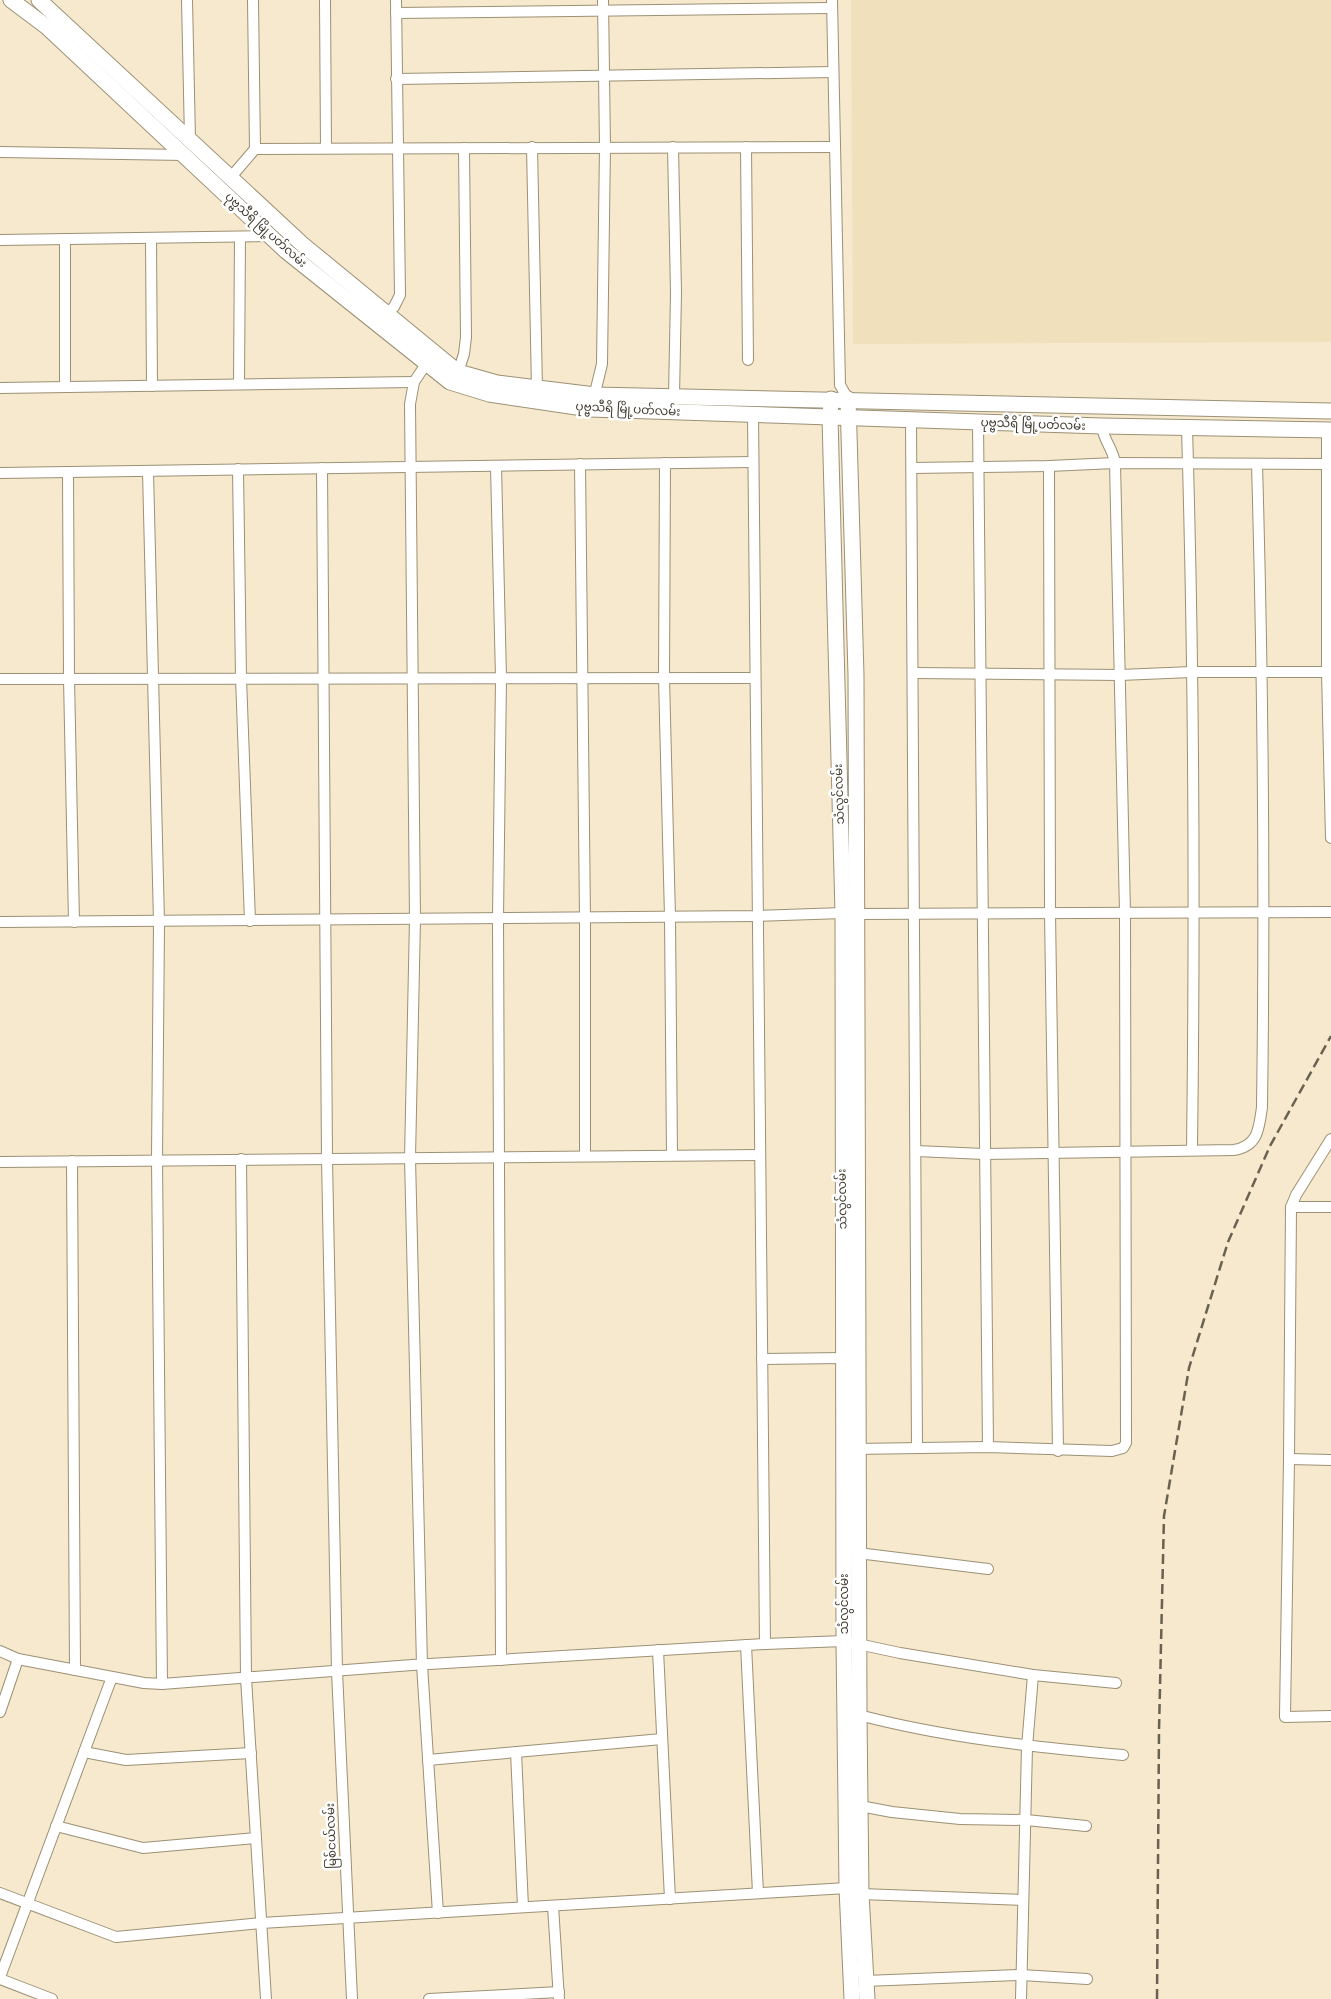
<svg xmlns="http://www.w3.org/2000/svg" width="1331" height="1999" viewBox="0 0 1331 1999" font-family="'Noto Sans','Noto Sans Myanmar',sans-serif">
	<rect width="100%" height="100%" fill="#f6e9cd"/>
	<!-- built -->
	<polygon fill="#f0e0bc" points="851,0 1331,0 1331,342 853,344"/>
	<g fill="none" stroke-linecap="round" stroke-linejoin="round">
		<!-- street casing -->
		<g stroke="#9c9075" stroke-width="12">
			<g id="street">
				<polyline points="187,0 190,139"/>
				<polyline points="325,0 326,148"/>
				<polyline points="832,0 840,385 848,399"/>
				<polyline points="396,13 832,8"/>
				<polyline points="396,79 833,72"/>
				<polyline points="532,147 537,388"/>
				<polyline points="673,147 676,293 674,396"/>
				<polyline points="746,147 748,360"/>
				<polyline points="255,149 835,147"/>
				<polyline points="0,152 184,155"/>
				<polyline points="231,177 255,149 253,0"/>
				<polyline points="151,238 152,386"/>
				<polyline points="65,239 65,387"/>
				<polyline points="0,240 271,236"/>
				<polyline points="386,314 394,307 400,295 396,0"/>
				<polyline points="426,364 414,382 410,404 415,919 410,1158 422,1665 438,1913"/>
				<polyline points="458,372 464,354 466,337 464,148"/>
				<polyline points="239,384 240,237"/>
				<polyline points="0,388 414,382"/>
				<polyline points="593,401 602,364 605,147 603,0"/>
				<polyline points="753,414 765,1644"/>
				<polyline points="911,420 917,1448"/>
				<polyline points="978,422 988,1447"/>
				<path d="M1187,428C1194,668 1195,909 1192,1150"/>
				<polyline points="1327,430 1327,672 1331,838"/>
				<polyline points="665,463 664,678 670,917 672,1155"/>
				<polyline points="580,464 585,918 585,1156"/>
				<polyline points="496,466 501,678 498,918 501,1660"/>
				<polyline points="1049,466 1050,913 1058,1451"/>
				<polyline points="322,468 327,1159 337,1671 352,1999"/>
				<polyline points="912,468 1049,466 1115,463 1331,464"/>
				<polyline points="238,469 241,678 250,921"/>
				<polyline points="148,471 159,922 157,1160 162,1684"/>
				<polyline points="68,472 69,678 74,922"/>
				<polyline points="0,473 753,462"/>
				<polyline points="913,673 1120,675 1192,672 1331,672"/>
				<polyline points="0,679 755,678"/>
				<polyline points="0,922 757,916 843,913 858,914 1331,912"/>
				<polyline points="1331,1139 1296,1195 1291,1207 1289,1459 1285,1717 1331,1716"/>
				<path d="M916,1151L984,1154L1234,1150C1258,1146 1259,1129 1262,1107C1265,892 1263,678 1257,464"/>
				<polyline points="241,1159 246,1678 266,1999"/>
				<polyline points="72,1161 75,1670"/>
				<polyline points="0,1162 760,1155"/>
				<polyline points="1291,1207 1331,1207"/>
				<polyline points="762,1359 844,1358"/>
				<path d="M853,1449L988,1447L1112,1451L1123,1448L1126,1443L1125,913L1115,463C1113,448 1103,440 1102,426"/>
				<polyline points="1289,1459 1331,1460"/>
				<polyline points="858,1553 988,1569"/>
				<polyline points="746,1645 758,1893"/>
				<polyline points="658,1650 670,1899"/>
				<polyline points="0,1651 18,1659 144,1683 162,1684 412,1665 765,1644 844,1641 900,1653 1033,1675 1116,1683"/>
				<polyline points="0,1712 18,1659"/>
				<path d="M859,1715C946,1738 1034,1747 1123,1755"/>
				<polyline points="84,1752 126,1760 251,1753"/>
				<polyline points="516,1752 523,1907"/>
				<polyline points="428,1760 662,1739"/>
				<polyline points="860,1806 892,1812 960,1819 1026,1820 1086,1826"/>
				<polyline points="56,1826 143,1848 256,1838"/>
				<polyline points="0,1893 116,1937 261,1923 847,1888"/>
				<polyline points="861,1894 1023,1900"/>
				<polyline points="553,1906 559,1999"/>
				<polyline points="0,1977 112,1677"/>
				<polyline points="0,1979 52,1999"/>
				<polyline points="865,1981 1021,1975 1087,1979"/>
				<polyline points="429,1999 559,1992"/>
				<polyline points="1021,1999 1027,1747 1033,1675"/>
			</g>
		</g>
		<!-- primary casing -->
		<g stroke="#9c9075" stroke-width="17">
			<g id="primary">
				<polyline points="11,0 47,27 286,251 450,382 489,394 590,409 1102,426 1331,430"/>
				<polyline points="39,0 302,244 458,372 497,383 595,395 1331,411"/>
				<polyline points="831,399 830,417 843,913 844,1641 847,1888 852,1999"/>
				<polyline points="848,399 856,675 859,1715 861,1894 867,1999"/>
			</g>
		</g>
		<!-- street -->
		<use href="#street" stroke="#fff" stroke-width="10"/>
		<!-- primary -->
		<use href="#primary" stroke="#fff" stroke-width="15"/>
		<!-- rail -->
		<polyline stroke="#696253" stroke-width="2.5" stroke-dasharray="10 5" stroke-linecap="butt" points="1157,1999 1159,1730 1164,1516 1189,1368 1228,1242 1270,1146 1331,1036"/>
	</g>
	<g text-anchor="middle" stroke-width="5" stroke-linejoin="round" paint-order="stroke">
		<!-- street labels -->
		<g font-size="12" fill="#3f3a2f" stroke="#fff">
			<text transform="translate(266 230) rotate(42)" y="4">ပုဗ္ဗသီရိ မြို့ပတ်လမ်း</text>
			<text transform="translate(628 409) rotate(3)" y="4">ပုဗ္ဗသီရိ မြို့ပတ်လမ်း</text>
			<text transform="translate(1033 424) rotate(2)" y="4">ပုဗ္ဗသီရိ မြို့ပတ်လမ်း</text>
			<text transform="translate(839 794) rotate(-92)" y="4">သံလွင်လမ်း</text>
			<text transform="translate(842 1199) rotate(-91)" y="4">သံလွင်လမ်း</text>
			<text transform="translate(844 1604) rotate(-90)" y="4">သံလွင်လမ်း</text>
			<text transform="translate(331 1836) rotate(-92)" y="4">မြစ်ငယ်လမ်း</text>
		</g>
	</g>
</svg>
